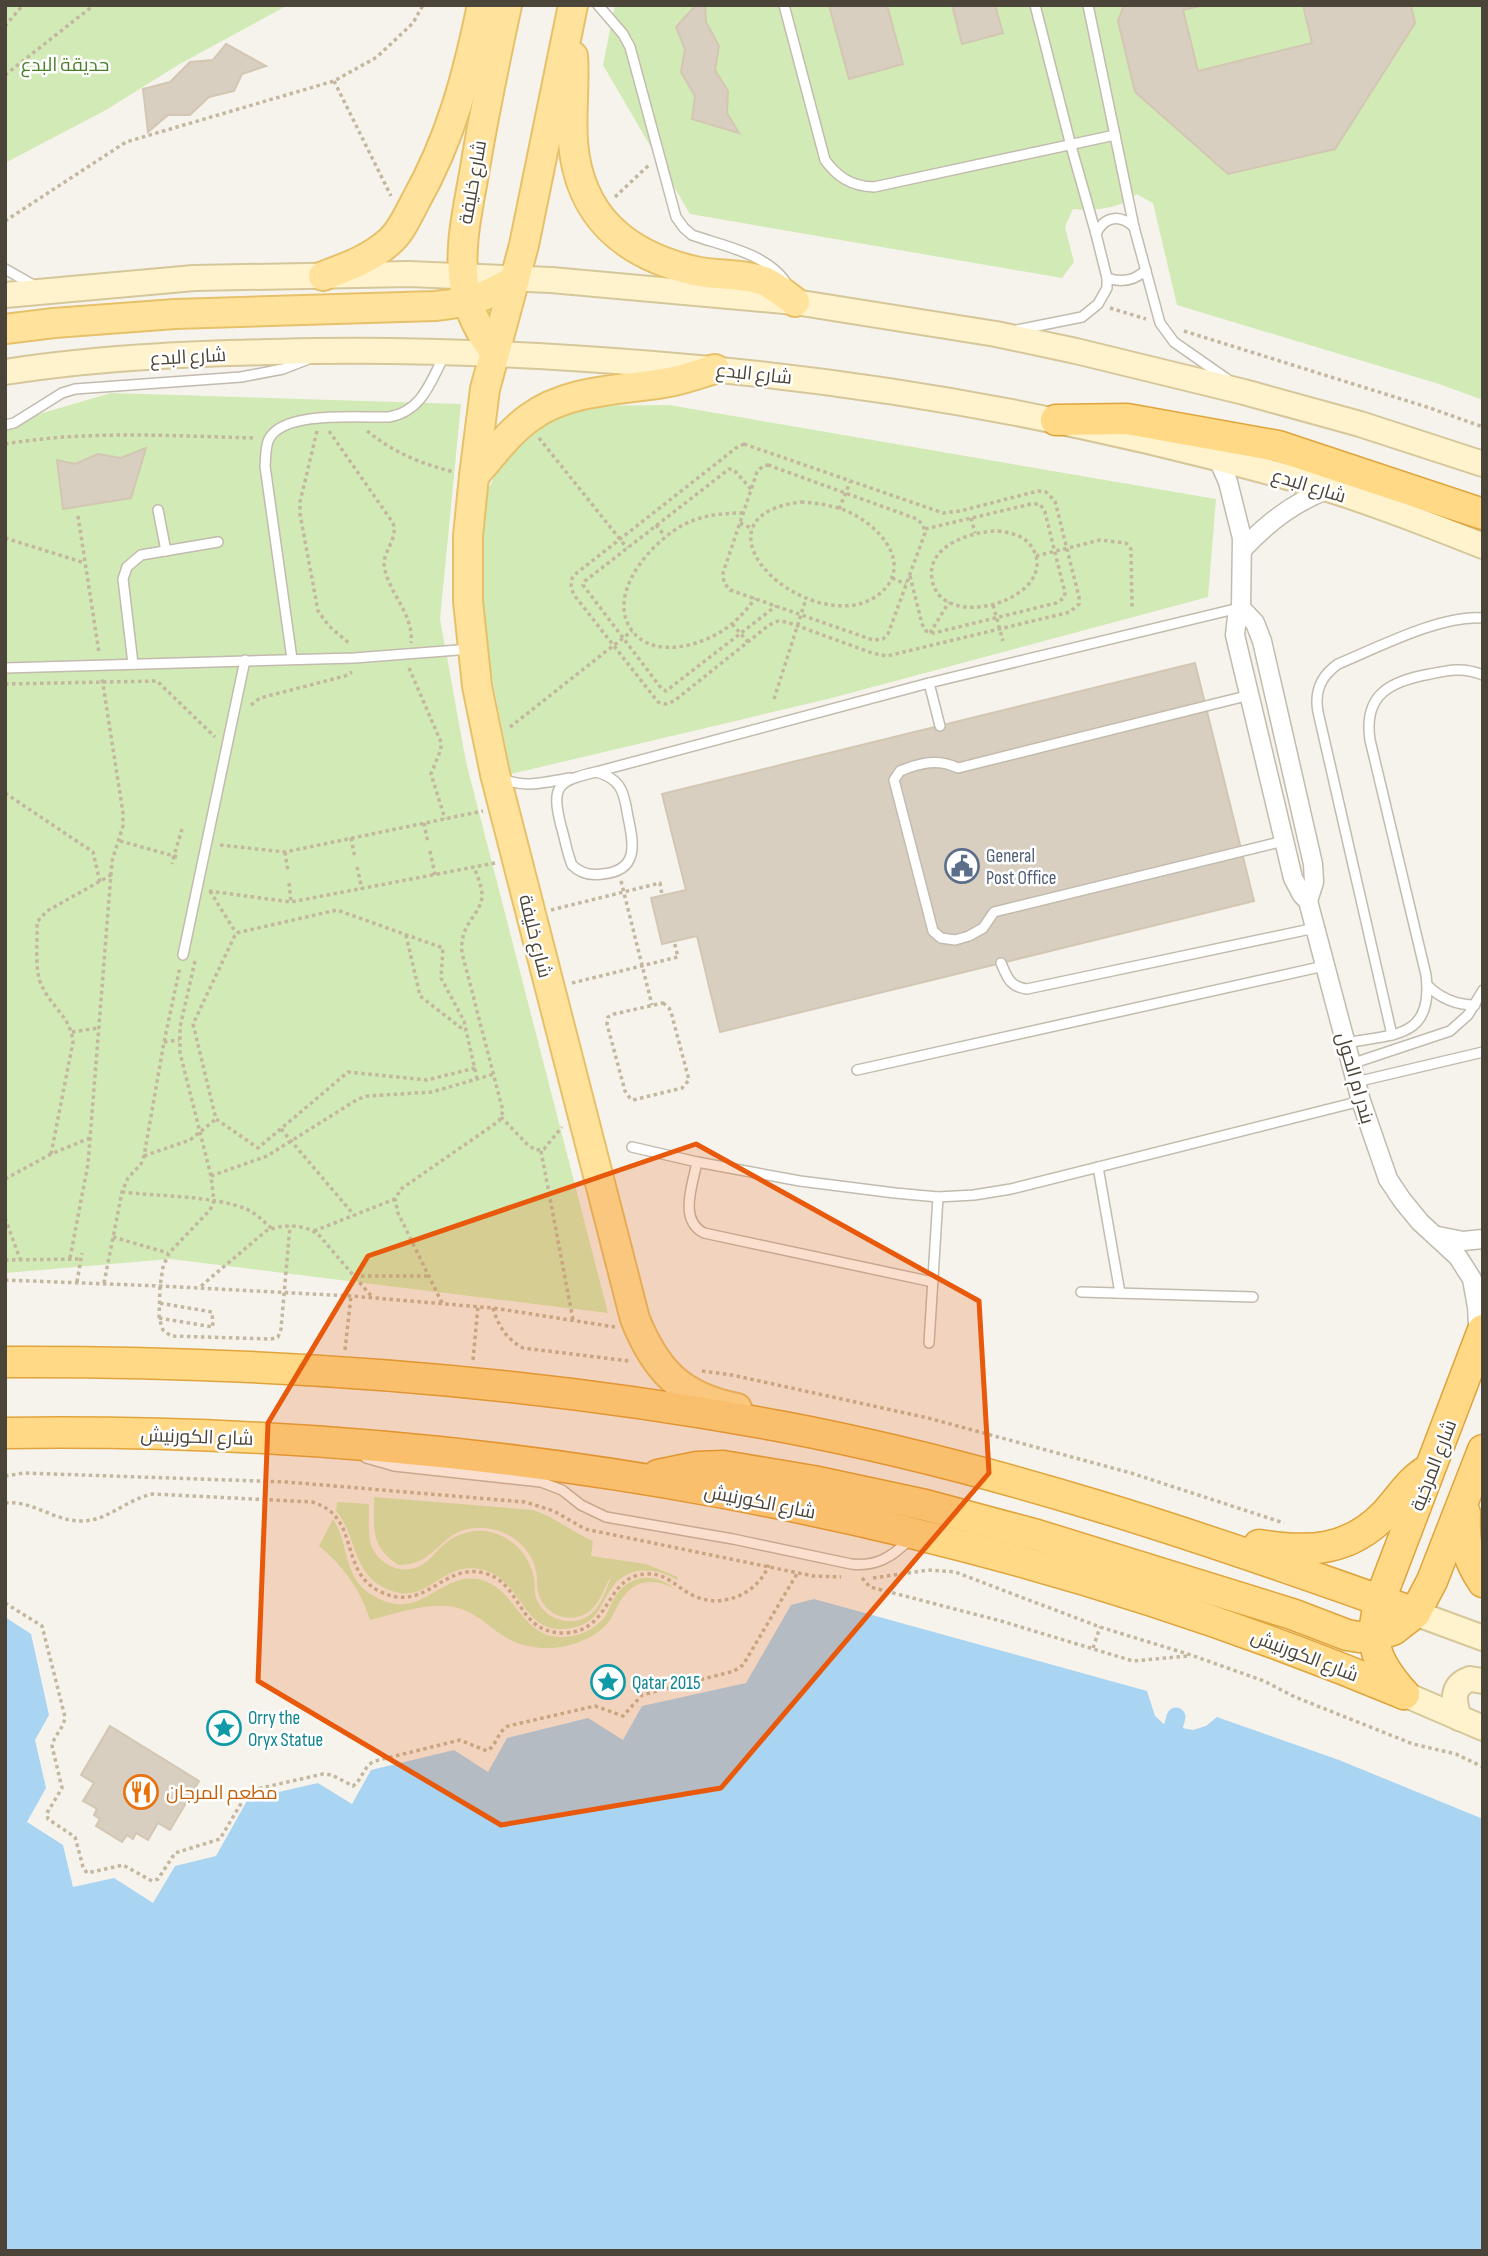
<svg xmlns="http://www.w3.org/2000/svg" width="1488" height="2256" viewBox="0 0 1488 2256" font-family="'Sofia Sans Condensed',Cairo,sans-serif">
	<rect width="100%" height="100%" fill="#f6f3ec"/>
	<!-- green -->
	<g fill="#d2eab5">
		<polygon points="5,5 288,5 178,65 106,110 5,163"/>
		<path d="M615,5H1483V400L1439,384L1177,305L1153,203L1136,194C1122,209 1092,211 1073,209L1065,227L1074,262L1062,278L690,214L603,65Z"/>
		<polygon points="111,393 461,404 440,619 466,762 608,1313 170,1259 5,1273 5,424"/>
		<polygon points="669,405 1216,499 1208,597 828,699 511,774 489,662 481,575 484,497 511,444 582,406"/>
		<path d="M374,1497L533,1510C555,1517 572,1532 593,1541L591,1556L646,1564L678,1577L677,1580C657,1568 630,1565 614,1585C599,1604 600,1623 571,1628C522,1638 524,1581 484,1570C438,1558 428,1613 381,1586C352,1569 356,1534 336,1511L337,1502L369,1504C369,1516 368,1529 370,1541C375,1563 400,1576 420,1566C428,1562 434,1554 440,1548C454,1534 475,1527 494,1533C515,1539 531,1558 534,1579C535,1586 534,1594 537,1600C546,1621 574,1628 591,1614C602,1605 606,1588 612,1576C605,1584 602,1599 593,1608C577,1625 549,1619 540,1598C536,1589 538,1580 536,1571C531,1547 509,1530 485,1528C440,1524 439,1566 399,1565C370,1548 374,1527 374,1497Z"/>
		<path d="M333,1519C349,1543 343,1575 369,1593C419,1627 438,1572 478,1579C519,1587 520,1645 572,1636C585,1634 596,1627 604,1618C609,1611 611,1602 617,1594C632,1573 658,1573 676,1590C659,1579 637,1578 624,1596C617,1604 614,1615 608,1623C598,1635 580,1643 566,1646C543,1651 518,1647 499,1633C484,1622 473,1611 454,1607C426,1602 396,1614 370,1620C360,1589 344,1567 319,1546Z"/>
	</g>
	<!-- water -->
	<polygon fill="#a9d4f2" points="814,1599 1147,1691 1155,1716 1165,1725 1193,1730 1206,1726 1217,1717 1339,1760 1483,1819 1483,2251 5,2251 5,1617 31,1634 49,1715 35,1740 46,1788 27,1822 63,1845 73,1887 114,1878 153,1903 175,1866 216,1856 248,1799 318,1783 352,1804 371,1770 454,1750 488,1772 507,1738 588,1718 623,1740 642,1706 746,1683 791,1605"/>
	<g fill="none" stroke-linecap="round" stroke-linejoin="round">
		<!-- canal -->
		<polyline stroke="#a9d4f2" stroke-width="19" points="1173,1728 1176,1717"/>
	</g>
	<!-- building -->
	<g fill="#d8cfc1" stroke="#d3c7b4" stroke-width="2">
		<polygon points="696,5 705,5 706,22 719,46 715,70 728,91 727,113 739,133 692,119 695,96 681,72 685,49 676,27"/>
		<polygon points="829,5 887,5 903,64 849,79"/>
		<polygon points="952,5 995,5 1003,33 962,44"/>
		<polygon points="1124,5 1204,5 1183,10 1198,71 1312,43 1303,5 1411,5 1415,23 1335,149 1228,174 1135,92 1118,21"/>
		<polygon points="226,44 266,66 242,74 234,91 209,97 190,115 168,115 148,132 143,89 170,82 190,62 213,60"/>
		<polygon points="146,448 131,498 63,509 57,460 75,464 98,454 121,458"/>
		<polygon points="1195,663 1254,901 720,1032 697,936 662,944 651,898 686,890 662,794"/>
		<polygon points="110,1726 199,1781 170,1830 158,1823 148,1840 136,1833 133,1839 127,1835 122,1842 96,1826 100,1819 94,1815 97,1809 83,1801 94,1783 81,1775"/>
	</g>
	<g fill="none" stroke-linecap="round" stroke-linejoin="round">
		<!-- service casing -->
		<g stroke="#c2bbae" stroke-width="12">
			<g id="service">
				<path d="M598,5L623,34L630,47L676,217L684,228L692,235C723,246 765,253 785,281"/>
				<path d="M784,5L825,160C838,178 852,186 874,187L1115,135"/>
				<polyline points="1088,5 1134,227 1160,323 1174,342 1227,379"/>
				<path d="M1096,234C1104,216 1120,214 1134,227"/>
				<polyline points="5,269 35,286"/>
				<path d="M1107,278C1122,283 1134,281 1146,270"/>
				<polyline points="1017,330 1082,317 1098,304 1107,288 1107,278 1096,234 1071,146 1035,5"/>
				<polyline points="5,425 14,423 62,393 75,389 241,377 283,369 306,360"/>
				<polyline points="158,510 166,551"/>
				<path d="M292,659L265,466C266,458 265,447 269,439C284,410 360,418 389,417C422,411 430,383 444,356"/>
				<polyline points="133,664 123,579 127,567 141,555 218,542"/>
				<polyline points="5,668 354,658 471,649"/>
				<polyline points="929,683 940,726"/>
				<path d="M1250,695L958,768C937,758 920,763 900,771L894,780L933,931L941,938L955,940L969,936L983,928L994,912L1284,841"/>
				<polyline points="596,772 929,683 1239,608"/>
				<path d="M596,772C605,774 613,778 619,786C625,794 626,807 628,817C634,844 639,871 602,874C590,876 580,873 572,865C567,853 565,839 561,826C551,786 557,781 596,772Z"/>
				<path d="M501,778C524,789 546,782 570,778"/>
				<polyline points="183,955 245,660"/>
				<path d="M1001,963C1007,977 1010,987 1027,989L1315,928"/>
				<path d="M1427,985C1441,999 1456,1005 1475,1005"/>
				<path d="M1392,1035L1318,712C1314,691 1321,676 1338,664C1377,648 1442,614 1483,618"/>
				<path d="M1345,1043C1393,1034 1434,1039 1426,975L1370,740C1363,694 1391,681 1430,674C1449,670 1464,667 1483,675"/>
				<polyline points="1351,1064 1450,1031 1468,1015 1483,990"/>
				<polyline points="857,1070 1324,966"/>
				<polyline points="1356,1082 1483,1052"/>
				<polyline points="632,1147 697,1162 800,1181 895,1193 938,1197 974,1195 1011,1189 1361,1101"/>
				<path d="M697,1162C693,1184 678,1220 704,1233L933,1282"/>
				<polyline points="1098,1167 1120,1293"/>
				<polyline points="1081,1292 1253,1297"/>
				<polyline points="929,1343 938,1197"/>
				<path d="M366,1458L394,1466L541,1482L562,1490L581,1505L606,1517L733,1539L851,1564C876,1567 892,1557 909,1540"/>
			</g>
		</g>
		<!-- minor casing -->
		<g stroke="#c2bbae" stroke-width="21">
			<g id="minor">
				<polyline points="1218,459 1228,482 1242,538 1241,608 1237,617 1235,635 1293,878 1302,895 1308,901 1361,1101 1388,1179 1402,1200 1420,1222 1458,1257 1472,1279 1477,1307 1479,1341"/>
				<path d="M1243,549C1267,523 1294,502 1327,490"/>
				<polyline points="1241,608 1255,623 1262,641 1313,864 1314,882 1308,901"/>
				<polyline points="1438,1236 1463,1241 1483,1239"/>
			</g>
		</g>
		<!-- secondary casing -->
		<g stroke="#d6c79b" stroke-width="28">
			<g id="secondary">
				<polyline points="5,295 194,278 409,274 551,280 795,302 996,334 1076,351 1244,392 1360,424 1483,464"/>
				<path d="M5,372C107,356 211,353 314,351C427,349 540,355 653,364C869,381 1082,419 1291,478C1356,496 1420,521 1483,546"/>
				<polyline points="1415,1613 1483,1638"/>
				<polyline points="1404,1694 1483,1728"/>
				<path d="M1459,1718C1454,1702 1450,1686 1470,1679L1483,1681"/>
			</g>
		</g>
		<!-- primary casing -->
		<g stroke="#e6c16a" stroke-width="32">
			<g id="primary">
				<path d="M573,5L524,245L485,389L474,476L468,536V601L477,686L495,774L635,1319C656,1371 681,1397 737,1408"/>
				<path d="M573,56C575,85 571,113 573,142C579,216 625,255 695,271C717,276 742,273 764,281C775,286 785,294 795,302"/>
				<path d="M323,276C347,267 370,259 389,242C401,232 408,215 415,202C451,138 467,77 482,5"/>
				<path d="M5,329L54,323L175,314L435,306C472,302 483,298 515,280"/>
				<path d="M495,353C481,334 470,314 465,291C458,251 467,213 474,174C483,117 495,61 507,5"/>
				<path d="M474,476C491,457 508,433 529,418C571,387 626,391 674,381C688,378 701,373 715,369"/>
			</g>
		</g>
		<!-- trunk casing -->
		<g stroke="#e0a43c" stroke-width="33">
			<g id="trunk">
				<polyline points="1056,420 1127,419 1278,446 1483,514"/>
				<path d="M5,1362C265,1361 528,1379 784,1427C1000,1468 1209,1539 1415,1613"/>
				<path d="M5,1433C482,1426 963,1510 1404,1694"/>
				<polyline points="658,1475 697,1467 723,1466 813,1481 925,1505 1037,1535 1292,1614 1347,1635 1359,1637 1373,1636 1393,1630 1415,1613 1432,1581 1483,1450"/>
				<path d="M1465,1513C1464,1543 1466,1556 1483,1582"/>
				<path d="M1259,1545C1308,1553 1349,1552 1386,1513C1400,1498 1410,1480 1428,1470"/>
				<path d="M1404,1694C1374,1660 1369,1644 1380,1600L1483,1330"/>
			</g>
		</g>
		<!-- path -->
		<g stroke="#c4b79f" stroke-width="3.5" stroke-dasharray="3.5 3.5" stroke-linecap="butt">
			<polyline points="5,26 23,5"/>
			<polyline points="5,75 94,5"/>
			<polyline points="334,81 391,196"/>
			<polyline points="615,197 650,164"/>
			<polyline points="5,221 126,142 334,81 377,57 413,23 423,5"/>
			<polyline points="1110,308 1146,319"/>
			<polyline points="1184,331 1430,408 1483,427"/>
			<polyline points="317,431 300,502 300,514 318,611 329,626 350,644"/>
			<path d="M329,431L393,523C399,541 380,552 385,570C391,596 414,615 411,643"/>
			<path d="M367,431C393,452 421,464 454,472"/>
			<polyline points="539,438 627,548"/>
			<path d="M5,444C88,430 172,436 255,438"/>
			<path d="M744,444L943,513L960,511L1038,491L1046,492L1055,501L1079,597V604L1070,612L887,656L872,653L787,622L778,621L769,625L674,701L666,704L658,702L574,595C571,588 570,583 573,576L736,448Z"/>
			<polygon points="768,465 917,519 923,525 925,533 888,634 883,639 873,640 730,590 724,583 723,573 757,472 763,466"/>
			<polyline points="751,489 734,470 729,469 585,581 583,585 661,688 666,691 776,606"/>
			<path d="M801,502C819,503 837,506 853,514C876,526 905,554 890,582C882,595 869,602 855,605C780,616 694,515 801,502Z"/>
			<polyline points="839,509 850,482"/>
			<path d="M743,513C723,513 703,515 685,524C655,539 612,586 627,622C644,661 698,648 725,629C737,621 747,610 755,598"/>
			<polyline points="78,516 99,653"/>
			<polyline points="971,518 975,533"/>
			<polyline points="740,523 753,529"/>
			<polyline points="656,525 665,536"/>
			<path d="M998,531C1013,533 1027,536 1034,551C1057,600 940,634 932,579C926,545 973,531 998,531Z"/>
			<polyline points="5,538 85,563"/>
			<polyline points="1036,556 1100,540 1126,543 1131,549 1132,609"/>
			<polyline points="910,576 922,624 926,631 934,633 1056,603 1064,598 1065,593 1045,512 1040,504 1031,504 925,529"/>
			<polyline points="892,578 906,584"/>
			<polyline points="993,605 1003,641"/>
			<polyline points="732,624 748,642"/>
			<polyline points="930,633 949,602"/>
			<polyline points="409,668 441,742 441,749 431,774 445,819"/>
			<polyline points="5,684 157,681 215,737"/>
			<polyline points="774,699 806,599"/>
			<polyline points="251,705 260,698 345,676 352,672"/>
			<polyline points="510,727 632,631"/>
			<polyline points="5,793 93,852 100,882"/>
			<polyline points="424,823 428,843"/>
			<polyline points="351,838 355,858"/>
			<polyline points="120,841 174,856 172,864"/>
			<polyline points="220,845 285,852 483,811"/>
			<polyline points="430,851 435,875"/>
			<polyline points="285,852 288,871"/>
			<polyline points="177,857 174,856 182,829"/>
			<polyline points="357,867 362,889"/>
			<polyline points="621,881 652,1005"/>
			<polyline points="289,883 291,902"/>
			<polyline points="209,891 291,902 495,863"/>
			<polyline points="210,891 236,933"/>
			<polyline points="551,910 660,883 662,895"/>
			<polyline points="406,935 420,996 465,1031"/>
			<polyline points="195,961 180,1027 180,1053 211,1176 214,1201 210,1210 169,1253 163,1267 160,1286 159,1318 163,1330 171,1336 271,1339 278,1337 281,1329 290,1226"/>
			<polyline points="572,983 678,957 674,941"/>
			<polygon points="663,1003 669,1008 671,1012 689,1080 682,1088 633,1100 630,1098 625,1091 607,1024 608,1017 614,1014"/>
			<polyline points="72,1032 98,1028"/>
			<polyline points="164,1042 179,1040"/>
			<polyline points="475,1068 427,1080 348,1072 258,1148 216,1119 193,1024 236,933 337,910 443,948 441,978 464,1021 477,1079"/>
			<polyline points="501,1117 528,1145 536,1150 544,1149 562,1127"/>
			<polyline points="281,1129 354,1215"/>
			<polyline points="541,1151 573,1320"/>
			<path d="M51,1154L73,1042C71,1017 50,1006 41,984C34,968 38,940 37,922L47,911L111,875"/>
			<polyline points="144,1156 190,1140 216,1119"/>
			<polyline points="211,1176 267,1156 358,1099 368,1096 432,1092 494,1074"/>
			<polyline points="5,1179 51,1154 90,1138"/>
			<path d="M122,1192C156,1196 216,1196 246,1209C256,1213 263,1221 271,1228"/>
			<polyline points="5,1218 20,1259"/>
			<polyline points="314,1231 395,1199"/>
			<polyline points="113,1237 168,1253"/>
			<polyline points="70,1258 88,1164 112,861 123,826 123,813 102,678"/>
			<polyline points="5,1260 81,1259"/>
			<polyline points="354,1276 428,1276"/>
			<polyline points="5,1280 160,1286 351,1296 493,1308 615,1327"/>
			<polyline points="77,1282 82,1253"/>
			<polyline points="104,1283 122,1192 128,1178 141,1164 144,1156 164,1042 180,967"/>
			<path d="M201,1286L266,1231C281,1224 304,1224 318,1234L372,1297"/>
			<path d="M442,1303L398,1213L395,1199L401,1189L499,1121L503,1111L462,953C459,922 482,915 482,895C482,886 477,876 474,867"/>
			<path d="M493,1308C498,1325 506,1339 523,1348L629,1361"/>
			<polyline points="159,1318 213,1327 212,1312 159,1303"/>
			<polyline points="345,1350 351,1296"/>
			<polyline points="473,1360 478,1306"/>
			<polyline points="702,1371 732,1375 928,1418 1131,1473 1284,1523"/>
			<polyline points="5,1476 24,1473 287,1482 525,1502 554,1511 585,1529 813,1576 841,1577"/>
			<path d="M5,1503C33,1500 53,1521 81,1521C109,1521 126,1499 153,1494L312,1502C361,1516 338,1570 379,1591C426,1615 442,1562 484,1573C523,1583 516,1634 565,1633C613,1631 604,1575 647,1574C667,1573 677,1588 694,1596C723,1609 757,1594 769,1565"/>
			<polyline points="862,1578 870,1587 1001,1621 1133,1661 1188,1656"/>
			<polyline points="873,1578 928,1570 955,1572 1100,1627 1191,1655 1264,1681 1295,1697 1413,1744 1456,1754 1483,1767"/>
			<path d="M5,1603L42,1626L65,1717C64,1728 54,1735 52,1746L62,1788L47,1813L48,1819L75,1837L83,1867L87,1873L123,1865L152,1881L158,1879L175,1853L220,1839L246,1795L252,1790L323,1774L332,1775L353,1786C363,1779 363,1766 375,1761L460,1740L487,1751C497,1745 498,1731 508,1726L595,1706L623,1716L642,1695L734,1671L743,1665L798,1572"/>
			<polyline points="1093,1648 1100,1627"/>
		</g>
		<!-- service -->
		<use href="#service" stroke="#fff" stroke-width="9"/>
		<!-- minor -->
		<use href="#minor" stroke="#fff" stroke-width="18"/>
		<!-- secondary -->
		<use href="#secondary" stroke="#fff3cd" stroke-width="24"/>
		<!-- primary -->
		<use href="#primary" stroke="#ffe39c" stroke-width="28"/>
		<!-- trunk -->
		<use href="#trunk" stroke="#ffd985" stroke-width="30"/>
	</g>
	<!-- marked area -->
	<path fill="#e8590c" fill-opacity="0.2" stroke="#e8590c" stroke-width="5" stroke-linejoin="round" d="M696,1144L979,1301L989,1473L721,1788L501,1825L258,1681L268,1423L368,1256Z"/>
	<!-- icons -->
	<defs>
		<g id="civic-ring" transform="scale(1.75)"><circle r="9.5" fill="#fff" stroke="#5c6f8a" stroke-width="1.5"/><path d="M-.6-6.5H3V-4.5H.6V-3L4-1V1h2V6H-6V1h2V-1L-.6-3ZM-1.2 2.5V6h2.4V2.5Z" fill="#5c6f8a"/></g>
		<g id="sight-ring" transform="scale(1.75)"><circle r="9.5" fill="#fff" stroke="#0f9aa8" stroke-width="1.5"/><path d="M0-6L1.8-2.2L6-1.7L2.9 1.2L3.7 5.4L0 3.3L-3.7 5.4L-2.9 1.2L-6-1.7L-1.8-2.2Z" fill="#0f9aa8"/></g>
		<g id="restaurant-ring" transform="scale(1.75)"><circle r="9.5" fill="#fff" stroke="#e8710a" stroke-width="1.5"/><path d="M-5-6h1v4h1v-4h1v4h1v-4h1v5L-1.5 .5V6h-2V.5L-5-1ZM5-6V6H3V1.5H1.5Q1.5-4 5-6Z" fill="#e8710a"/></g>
	</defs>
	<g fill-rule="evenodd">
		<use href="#civic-ring" x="962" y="866"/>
		<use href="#sight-ring" x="608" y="1682"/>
		<use href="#sight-ring" x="224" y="1728"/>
		<use href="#restaurant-ring" x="141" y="1792"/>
	</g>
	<g text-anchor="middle" stroke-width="5" stroke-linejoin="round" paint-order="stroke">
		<!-- park labels -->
		<g font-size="19" fill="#4a7f2a" stroke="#fff">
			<text x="65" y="71">حديقة البدع</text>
		</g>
		<!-- street labels -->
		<g font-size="19" fill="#4b4439" stroke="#fff">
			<text transform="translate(472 182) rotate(-80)" y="7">شارع خليفة</text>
			<text transform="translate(188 356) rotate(-3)" y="7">شارع البدع</text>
			<text transform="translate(754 373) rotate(6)" y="7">شارع البدع</text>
			<text transform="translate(1309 485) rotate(17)" y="7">شارع البدع</text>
			<text transform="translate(536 936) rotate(76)" y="7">شارع خليفة</text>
			<text transform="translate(1356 1078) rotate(74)" y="7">بندر ام الحول</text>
			<text transform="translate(197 1436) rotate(2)" y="7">شارع الكورنيش</text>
			<text transform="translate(1433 1465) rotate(-69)" y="7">شارع المرخية</text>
			<text transform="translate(760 1501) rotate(11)" y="7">شارع الكورنيش</text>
			<text transform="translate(1305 1655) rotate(21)" y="7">شارع الكورنيش</text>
		</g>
		<!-- service labels -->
		<g font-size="19" fill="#4e5e75" stroke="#fff" text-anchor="start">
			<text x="986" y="862">General<tspan x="986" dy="22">Post Office</tspan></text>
		</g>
		<!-- culture labels -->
		<g font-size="19" fill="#0d838f" stroke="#fff" text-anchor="start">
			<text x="632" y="1689">Qatar 2015</text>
			<text x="248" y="1724">Orry the<tspan x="248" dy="22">Oryx Statue</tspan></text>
		</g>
		<!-- food labels -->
		<g font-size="19" fill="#c56008" stroke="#fff" text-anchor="start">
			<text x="166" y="1799">مطعم المرجان</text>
		</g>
	</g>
	<!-- border -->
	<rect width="1488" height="2256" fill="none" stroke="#4b4439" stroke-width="14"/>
</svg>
